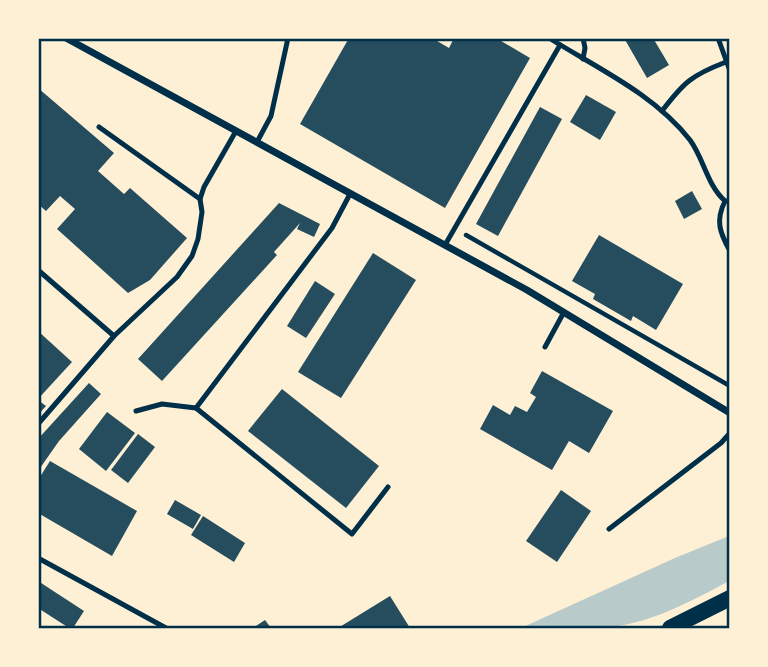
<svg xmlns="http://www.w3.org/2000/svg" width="768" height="667" viewBox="0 0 768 667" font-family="'Noto Sans',sans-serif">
	<rect width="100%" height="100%" fill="#fdf0d5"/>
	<!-- green -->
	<path fill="#b9caca" d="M729,536V581C690,602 648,625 602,628C576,630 548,629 521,628L675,558Z"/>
	<!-- building -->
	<g fill="#264d5e">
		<polygon points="349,38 432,38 449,48 454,38 496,38 530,58 445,208 300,124"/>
		<polygon points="624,38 653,38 669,65 647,78"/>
		<polygon points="38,88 114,153 98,171 124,194 130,188 187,238 150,280 128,293 57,229 75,209 60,196 46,211 38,204"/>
		<polygon points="586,95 616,112 600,140 570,122"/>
		<polygon points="540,107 562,119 498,236 476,224"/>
		<polygon points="692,191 702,209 684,219 675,201"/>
		<polygon points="279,203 320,224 314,237 297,229 300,223 274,252 277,255 162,381 138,359"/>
		<polygon points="599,235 683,284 656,330 633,316 631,321 593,299 595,294 572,281"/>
		<polygon points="373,253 416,280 341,398 298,372"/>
		<polygon points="315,281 335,294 306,338 287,326"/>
		<polygon points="38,331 72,362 38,399"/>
		<polygon points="542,371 613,411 589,453 569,441 552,470 480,429 493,405 510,415 515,406 527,412 536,397 530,393"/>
		<polygon points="89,383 101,394 59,441 38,471 38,439"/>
		<polygon points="282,389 379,466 346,508 248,431"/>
		<polygon points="38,400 46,406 38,415"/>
		<polygon points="107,412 135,433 106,471 79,449"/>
		<polygon points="138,434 155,447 128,483 111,470"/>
		<polygon points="50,461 137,511 112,556 38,513 38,480"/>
		<polygon points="561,490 591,511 557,562 526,541"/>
		<polygon points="175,500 201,515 193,529 167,514"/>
		<polygon points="203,516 245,543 234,562 191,535"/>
		<polygon points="38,581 84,611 73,628 69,628 38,608"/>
		<polygon points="390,596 410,628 338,628"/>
		<polygon points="265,620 271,628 253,628"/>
	</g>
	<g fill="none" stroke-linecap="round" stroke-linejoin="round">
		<!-- path -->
		<polyline stroke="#003049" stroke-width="4.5" points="466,235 730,386"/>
		<!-- service -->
		<g stroke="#003049" stroke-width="5">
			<path d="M549,38C597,68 654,94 690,140C704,159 707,185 725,201H730"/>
			<polyline points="583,38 585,48 583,59"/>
			<polyline points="718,38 730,71"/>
			<path d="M662,111C684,82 692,75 726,62"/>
			<polyline points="99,127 200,199"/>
			<polyline points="257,142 271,116 288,38"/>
			<polyline points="350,194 332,228 196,408 352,534 388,487"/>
			<path d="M725,201C715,221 720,233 730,251"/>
			<polyline points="445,245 560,45"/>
			<polyline points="38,270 114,336"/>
			<polyline points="545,347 564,312"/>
			<polyline points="136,411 162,404 196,408"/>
			<polyline points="38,424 114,336 177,277 192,256 198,239 202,212 200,199 204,187 236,131"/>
			<polyline points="609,529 721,443 730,433"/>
			<polyline points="38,558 166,628"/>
		</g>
		<!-- minor -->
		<polyline stroke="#003049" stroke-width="7" points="66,38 527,290 730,413"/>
		<!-- primary -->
		<polyline stroke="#003049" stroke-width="16" points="670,628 730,598"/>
	</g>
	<!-- border -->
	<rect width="768" height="667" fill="none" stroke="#fdf0d5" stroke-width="80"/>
	<rect x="40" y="40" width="688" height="587" fill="none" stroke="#003049" stroke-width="2.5"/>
</svg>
